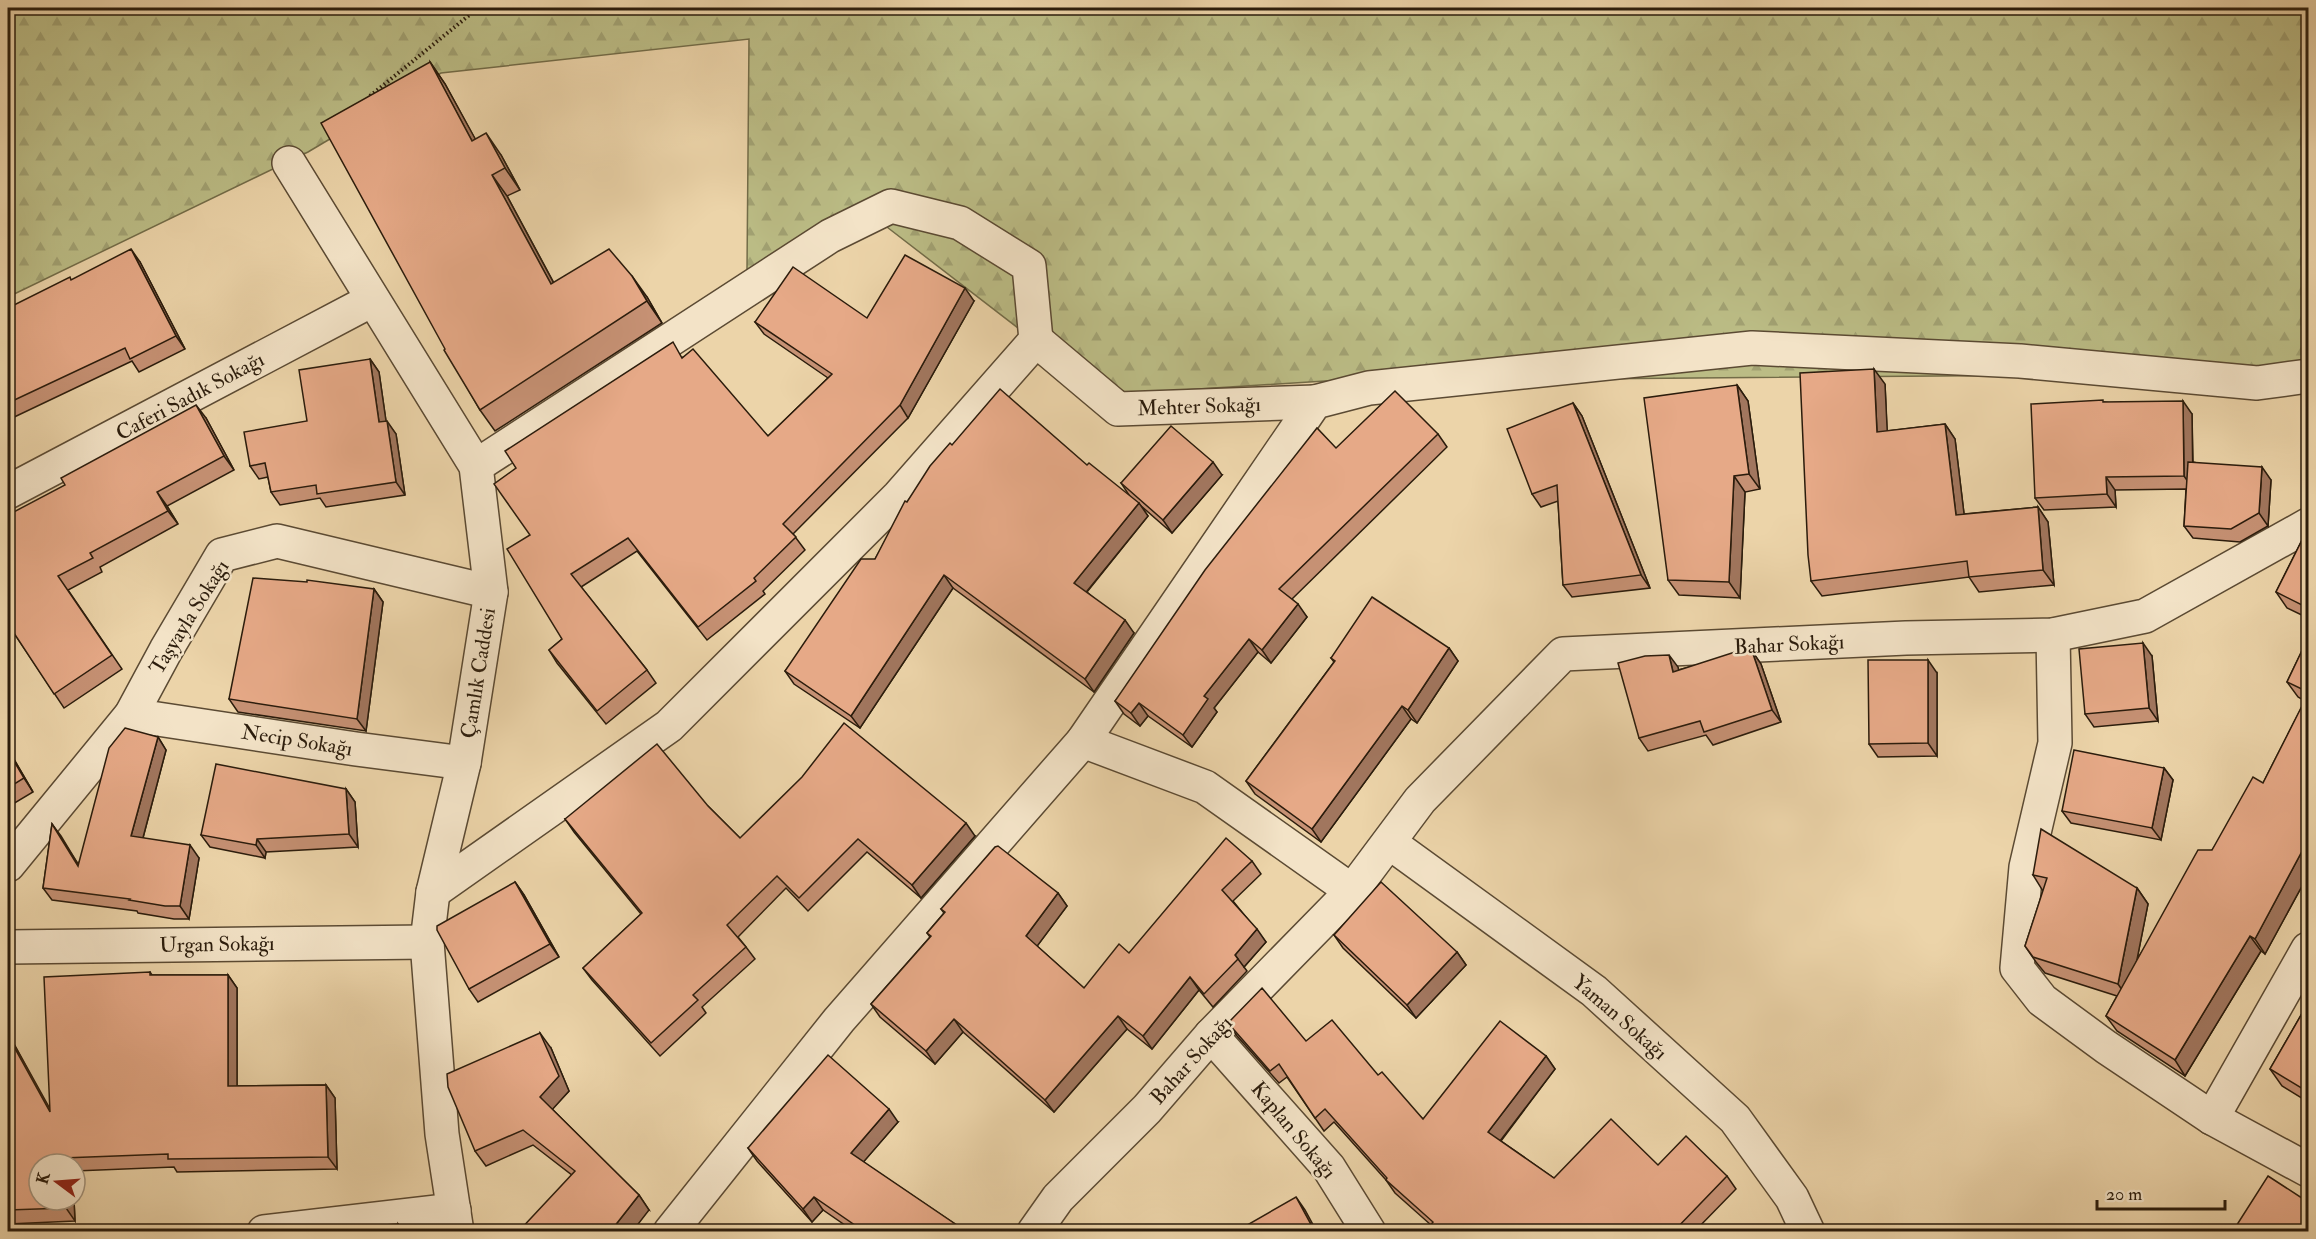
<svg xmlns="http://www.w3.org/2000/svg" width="2316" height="1239" viewBox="0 0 2316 1239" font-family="'IM FELL Double Pica',serif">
	<defs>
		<pattern id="forest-firs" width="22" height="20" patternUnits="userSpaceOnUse" patternTransform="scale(1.5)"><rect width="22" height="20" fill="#bbbc85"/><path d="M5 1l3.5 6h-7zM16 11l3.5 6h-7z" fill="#a1a172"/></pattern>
	</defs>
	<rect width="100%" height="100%" fill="#ecd4a9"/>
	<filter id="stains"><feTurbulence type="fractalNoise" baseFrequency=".00333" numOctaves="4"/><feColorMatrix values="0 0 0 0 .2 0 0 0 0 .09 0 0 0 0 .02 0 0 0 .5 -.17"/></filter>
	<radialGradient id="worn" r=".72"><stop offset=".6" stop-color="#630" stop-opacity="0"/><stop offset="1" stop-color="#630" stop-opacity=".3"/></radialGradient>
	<!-- forest -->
	<polygon fill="url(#forest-firs)" stroke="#736c48" stroke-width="1.5" points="8,8 2308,8 2308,373 1325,381 1105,395 883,224 747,270 749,39 441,73 308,152 8,297"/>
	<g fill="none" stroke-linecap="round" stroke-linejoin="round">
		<!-- minor casing -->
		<g stroke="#5b4a33" stroke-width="36">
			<g id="minor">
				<polyline points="1036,340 1118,409 1315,402"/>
				<polyline points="8,492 372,300"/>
				<polyline points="2053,635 2055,743 2026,867 2017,968 2042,1000 2106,1047 2212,1118 2308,1170"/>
				<polyline points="131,715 356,749 464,763"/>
				<polyline points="1083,741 1205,787 1352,891"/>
				<polyline points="1390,843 1594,991 1735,1119 1792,1198 1808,1232"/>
				<polyline points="8,865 131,715 166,650 222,555 277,541 491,592"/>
				<polyline points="433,892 669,726 899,496 1036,340 1029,266 960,223 891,206 830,236 476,466"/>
				<polyline points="8,947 427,942"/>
				<polyline points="1211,1035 1329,1168 1369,1232"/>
				<polyline points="2212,1118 2308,949"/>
				<polyline points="264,1232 454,1210"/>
				<polyline points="670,1232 839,1020 1083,741 1315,402 1369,388 1752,348 2020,361 2257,383 2308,376"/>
				<polyline points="1034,1232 1058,1198 1147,1109 1211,1035 1352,891 1420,800 1563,654 1906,638 2053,635 2145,616 2308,525"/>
			</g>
		</g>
		<!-- tertiary casing -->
		<g stroke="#5b4a33" stroke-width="36">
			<polyline id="tertiary" points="289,163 476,466 491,592 464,763 433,892 427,942 442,1134 457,1232"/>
		</g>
		<!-- path -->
		<polyline stroke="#2b1c0c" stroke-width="4" stroke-dasharray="1.5 3" stroke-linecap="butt" points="370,96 478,8"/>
		<!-- minor -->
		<use href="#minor" stroke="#f3e3c7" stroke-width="33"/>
		<!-- tertiary -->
		<use href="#tertiary" stroke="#f3e3c7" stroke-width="33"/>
	</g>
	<!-- wall -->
	<g fill="#c69174" stroke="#2b1c0c" stroke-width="1.5">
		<polygon points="430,62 445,84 475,139 501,155 520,190 507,196 554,283 647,297 662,323 495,431 480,410 445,349"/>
		<polygon points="140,262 185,349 139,372 132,361 8,420 8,325 72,280"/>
		<polygon points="974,301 908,418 793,534 805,550 763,591 765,594 707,640 637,551 581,587 647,670 656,683 606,724 557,663 549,650 562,639 530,535 683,357 768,436 828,378 764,334 755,322 867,318"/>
		<polygon points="370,359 379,372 386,421 396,434 405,495 326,507 320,498 280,505 271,492 268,477 259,479 250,466 307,421"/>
		<polygon points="1885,384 1887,431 1945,424 1955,439 1964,514 2038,507 2048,522 2054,585 1979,592 1969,577 1822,596 1811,581"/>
		<polygon points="1737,385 1748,401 1760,489 1745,492 1740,598 1679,595 1668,580"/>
		<polygon points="2104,402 2192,414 2193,462 2271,480 2268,526 2240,542 2193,538 2184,526 2186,489 2115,490 2116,507 2044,510 2035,498"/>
		<polygon points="1573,403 1582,416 1650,588 1572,597 1563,585 1558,501 1541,507 1532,494"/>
		<polygon points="206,418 234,470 167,506 178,524 100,567 102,572 68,590 122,669 64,708 8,624"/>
		<polygon points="1438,434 1447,447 1292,599 1307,617 1271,663 1258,652 1214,708 1217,712 1192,747 1148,716 1140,726 1124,714 1115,701 1336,448"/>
		<polygon points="952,445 1129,495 1121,483 1222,475 1172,533 1140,505 1148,516 1087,592 1134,633 1094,692 953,588 860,728 794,684 785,671 875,559 907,502"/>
		<polygon points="2308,528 2308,618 2287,608 2276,592"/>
		<polygon points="374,589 383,602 366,731 238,712 229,699"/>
		<polygon points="2308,638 2308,875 2265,954 2261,951 2185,1076 2117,1031 2106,1016 2117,996 2045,973 2036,962 2025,946 2043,891 2033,875 2137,888 2148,904 2137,959 2212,850 2263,783 2305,701 2298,697 2287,682"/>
		<polygon points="1449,648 1458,661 1417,723 1411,719 1321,842 1255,794 1246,781 1334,662 1331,658"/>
		<polygon points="1752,651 1761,664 1781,722 1713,745 1706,735 1648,751 1639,738 1678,667 1678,670"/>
		<polygon points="2152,656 2158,721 2094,727 2085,714"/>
		<polygon points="1937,673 1937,756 1878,757 1869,744"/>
		<polygon points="158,737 166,750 143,838 199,858 189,919 174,919 138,913 137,911 52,900 43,888 52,824 78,864"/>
		<polygon points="8,749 33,792 8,807"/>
		<polygon points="2164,768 2173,780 2161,840 2071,823 2062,811"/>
		<polygon points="346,789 355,802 358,847 266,852 265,858 210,847 201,835"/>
		<polygon points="708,806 740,838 975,836 921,898 867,852 808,911 786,888 738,937 746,947 755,959 702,1007 706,1013 660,1056 592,980 583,968 641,914 574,832 565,819"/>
		<polygon points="1252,861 1261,874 1233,901 1266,942 1244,967 1247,971 1213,1007 1199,990 1152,1049 1127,1029 1054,1112 963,1032 935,1064 880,1017 871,1004 930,937 927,933 944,913 941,909 1058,893 1067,906 1037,946 1084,988 1129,953"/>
		<polygon points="515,882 524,895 559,957 478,1002 469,989"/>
		<polygon points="1334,935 1457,952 1466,965 1416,1018 1343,948"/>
		<polygon points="150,972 152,975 228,975 237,988 237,1086 326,1085 335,1098 337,1169 177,1172 174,1167 75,1171 75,1164 39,1164 74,1200 75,1221 8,1224 8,1033 49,1109"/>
		<polygon points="2308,1003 2308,1102 2282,1086 2270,1069"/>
		<polygon points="1228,1023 1306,1041 1378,1075 1423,1119 1546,1056 1555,1069 1501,1141 1554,1178 1658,1165 1727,1176 1736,1189 1694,1232 1426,1232 1431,1225 1395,1193 1386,1180 1334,1122 1324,1131 1287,1077 1279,1083 1237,1036"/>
		<polygon points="551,1048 569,1091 552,1109 639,1195 649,1210 572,1175 533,1145 486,1166 475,1151"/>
		<polygon points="898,1122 863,1162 967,1232 855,1232 823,1210 812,1222 757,1161 748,1148"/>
	</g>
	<!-- shaded-wall -->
	<g fill="#a1765e" stroke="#2b1c0c" stroke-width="1.5">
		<polygon points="430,62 445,84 488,162 472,141"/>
		<polygon points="486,133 501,155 520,190 505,168"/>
		<polygon points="492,175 507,196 566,306 551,284"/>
		<polygon points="131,249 140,262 185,349 176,336"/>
		<polygon points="632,276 647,297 662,323 647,301"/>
		<polygon points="965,288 974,301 908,418 900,405"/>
		<polygon points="370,359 379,372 388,435 379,422"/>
		<polygon points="1874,369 1885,384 1888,447 1877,432"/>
		<polygon points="1737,385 1748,401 1760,489 1749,474"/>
		<polygon points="2183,401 2192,414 2193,489 2184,476"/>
		<polygon points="1573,403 1582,416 1650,588 1641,575"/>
		<polygon points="196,405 206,418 234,470 224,456"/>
		<polygon points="387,421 396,434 405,495 396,482"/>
		<polygon points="1945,424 1955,439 1966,530 1956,515"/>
		<polygon points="1213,462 1222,475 1172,533 1163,520"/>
		<polygon points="2262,467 2271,480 2268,526 2259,513"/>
		<polygon points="1734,476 1745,492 1740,598 1729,582"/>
		<polygon points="2106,477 2115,490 2116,507 2107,494"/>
		<polygon points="157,492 167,506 178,524 168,511"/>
		<polygon points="1139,503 1148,516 1083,596 1074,583"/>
		<polygon points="2038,507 2048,522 2054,585 2043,570"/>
		<polygon points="944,575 953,588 860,728 851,716"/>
		<polygon points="374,589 383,602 366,731 357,719"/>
		<polygon points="1298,604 1307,617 1271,663 1262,650"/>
		<polygon points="1125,620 1134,633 1094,692 1085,679"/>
		<polygon points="1249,639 1258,652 1214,708 1217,712 1192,747 1183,735 1204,696"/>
		<polygon points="2143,643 2152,656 2158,721 2149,708"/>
		<polygon points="1449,648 1458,661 1417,723 1408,710"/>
		<polygon points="1752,651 1761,664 1781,722 1772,710"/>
		<polygon points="1669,655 1678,667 1682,685 1673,672"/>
		<polygon points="1928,660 1937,673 1937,756 1928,743"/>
		<polygon points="1139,703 1148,716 1140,726 1131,713"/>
		<polygon points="1402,706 1411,719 1321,842 1312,829"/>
		<polygon points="158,737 166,750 140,849 131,836"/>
		<polygon points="8,749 33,792 24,778 8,751"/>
		<polygon points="2164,768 2173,780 2161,840 2152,828"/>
		<polygon points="346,789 355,802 358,847 349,834"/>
		<polygon points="966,823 975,836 921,898 912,885"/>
		<polygon points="52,824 61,836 87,879 78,866"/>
		<polygon points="257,839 266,852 265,858 256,845"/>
		<polygon points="2308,840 2308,875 2265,954 2255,939"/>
		<polygon points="190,845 199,858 189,919 180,906"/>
		<polygon points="515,882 524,895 559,957 550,944"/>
		<polygon points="2137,888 2148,904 2129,1000 2118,984"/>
		<polygon points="1058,893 1067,906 1035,949 1026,936"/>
		<polygon points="1257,929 1266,942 1244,967 1235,955"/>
		<polygon points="2250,936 2261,951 2185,1076 2175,1060"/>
		<polygon points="1457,952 1466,965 1416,1018 1407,1005"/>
		<polygon points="228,975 237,988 237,1099 228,1086"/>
		<polygon points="1190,977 1199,990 1152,1049 1143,1036"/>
		<polygon points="1118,1016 1127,1029 1054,1112 1045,1100"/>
		<polygon points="954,1019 963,1032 935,1064 926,1051"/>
		<polygon points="8,1033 59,1125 50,1112 8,1036"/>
		<polygon points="540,1033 551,1048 569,1091 550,1112 540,1097"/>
		<polygon points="1546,1056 1555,1069 1497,1145 1488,1132"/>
		<polygon points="326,1085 335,1098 337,1169 328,1157"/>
		<polygon points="889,1109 898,1122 860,1166 851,1153"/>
		<polygon points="639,1195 649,1210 632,1232 610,1232"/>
		<polygon points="814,1197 823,1210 812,1222 803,1209"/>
		<polygon points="1296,1197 1305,1210 1317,1232 1315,1232"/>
		<polygon points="65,1200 74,1200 75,1221 66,1208"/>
		<polygon points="398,1224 403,1232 398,1232"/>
	</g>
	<!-- building -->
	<g fill="#e6a987" stroke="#2b1c0c" stroke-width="1.5">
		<polygon points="430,62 472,141 486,133 505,168 492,175 551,284 609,249 632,276 647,301 480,410 444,350 445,349 321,123"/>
		<polygon points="131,249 176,336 130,359 125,348 8,403 8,308 70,277 71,280"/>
		<polygon points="905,255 965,288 900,405 783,524 796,537 754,578 756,581 698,627 628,538 571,574 647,670 597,711 549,650 562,639 507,549 530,535 494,484 516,468 505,451 673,342 682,358 693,349 768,436 832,374 755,322 793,267 867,318"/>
		<polygon points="370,359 379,422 387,421 396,482 317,494 316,485 271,492 265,463 250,466 244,432 307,421 299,370"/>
		<polygon points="1874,369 1877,432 1945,424 1956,515 2038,507 2043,570 1969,577 1967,561 1811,581 1808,555 1800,373"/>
		<polygon points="1737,385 1749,474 1734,476 1729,582 1668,580 1644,398"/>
		<polygon points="1000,389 1087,465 1089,463 1139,503 1074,583 1125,620 1085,679 944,575 851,716 785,671 861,559 875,559 905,501 907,502 930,466 950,443 952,445"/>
		<polygon points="1395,391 1438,434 1279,589 1298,604 1262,650 1249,639 1204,696 1208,699 1183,735 1139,703 1131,713 1115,701 1205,570 1317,428 1336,448"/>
		<polygon points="2103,400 2103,402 2183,401 2184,476 2106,477 2107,494 2035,498 2031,404"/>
		<polygon points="1573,403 1641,575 1563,585 1557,485 1532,494 1507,429"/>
		<polygon points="196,405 224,456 157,492 168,511 90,553 93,558 58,576 112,655 54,694 8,624 8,515 65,485 61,478"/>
		<polygon points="1171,426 1213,462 1163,520 1121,483"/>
		<polygon points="2188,462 2262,467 2259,513 2231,529 2184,526"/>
		<polygon points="2308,528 2308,608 2276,592"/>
		<polygon points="253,578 307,582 307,580 374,589 357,719 229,699"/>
		<polygon points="1372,597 1449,648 1408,710 1402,706 1312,829 1246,781 1335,661 1331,658"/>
		<polygon points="2308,638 2308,692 2287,682"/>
		<polygon points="2143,643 2149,708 2085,714 2079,649"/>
		<polygon points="1752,651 1772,710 1704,732 1700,721 1639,738 1618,663 1645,656 1669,655 1673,672 1735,652"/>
		<polygon points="1868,660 1928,660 1928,743 1869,744"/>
		<polygon points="2308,694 2308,840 2255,939 2250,936 2175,1060 2106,1016 2198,850 2212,850 2253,777 2263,783"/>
		<polygon points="844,723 966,823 912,885 858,839 799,898 777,876 727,925 746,947 693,995 698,1000 651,1043 583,968 642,913 565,819 657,744 708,806 740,838 802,777"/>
		<polygon points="125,728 158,737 131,836 190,845 180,906 165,906 129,900 130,899 43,888 52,824 78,866 109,748"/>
		<polygon points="2074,750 2164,768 2152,828 2062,811"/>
		<polygon points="8,751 24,778 8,788"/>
		<polygon points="216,764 346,789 349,834 257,839 256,845 201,835"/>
		<polygon points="2041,829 2137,888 2118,984 2033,957 2025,946 2047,878 2033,875"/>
		<polygon points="1226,838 1252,861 1222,890 1257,929 1235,955 1238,959 1204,994 1190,977 1143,1036 1118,1016 1045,1100 954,1019 926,1051 871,1004 931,936 927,933 945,912 941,909 995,847 998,846 1058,893 1026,936 1084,988 1119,944 1129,953"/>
		<polygon points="515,882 550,944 469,989 437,930 437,926"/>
		<polygon points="1381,882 1457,952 1407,1005 1334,935"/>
		<polygon points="150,972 150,975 228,975 228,1086 326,1085 328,1157 168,1159 168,1154 63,1158 64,1164 39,1164 39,1200 65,1200 66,1208 8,1210 8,1036 50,1112 44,977"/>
		<polygon points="1262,988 1306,1041 1332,1020 1378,1075 1382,1072 1423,1119 1500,1021 1546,1056 1488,1132 1554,1178 1611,1119 1658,1165 1686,1136 1727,1176 1673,1232 1426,1232 1433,1222 1386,1180 1387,1178 1325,1109 1315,1118 1279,1064 1270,1071 1228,1023"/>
		<polygon points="2308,1003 2308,1092 2270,1069"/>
		<polygon points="540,1033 559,1076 540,1097 639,1195 610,1232 518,1232 575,1171 523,1130 475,1151 448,1087 447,1074"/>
		<polygon points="828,1055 889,1109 851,1153 967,1232 865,1232 814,1197 803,1209 748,1148"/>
		<polygon points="2268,1176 2308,1202 2308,1232 2234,1232 2233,1231"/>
		<polygon points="1296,1197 1315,1232 1235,1232"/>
		<polygon points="398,1224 398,1232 311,1232 311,1230"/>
	</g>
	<g text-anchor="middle" stroke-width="5" stroke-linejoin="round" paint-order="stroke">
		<!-- street labels -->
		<g font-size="21" fill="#2b1c0c" stroke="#f3e3c7">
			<text transform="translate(190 396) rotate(-28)" y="7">Caferi Sadık Sokağı</text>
			<text transform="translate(1199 406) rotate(-2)" y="7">Mehter Sokağı</text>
			<text transform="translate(189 617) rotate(-58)" y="7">Taşyayla Sokağı</text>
			<text transform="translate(1789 644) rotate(-3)" y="7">Bahar Sokağı</text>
			<text transform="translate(478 673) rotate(-81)" y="7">Çamlık Caddesi</text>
			<text transform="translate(297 740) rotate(9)" y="7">Necip Sokağı</text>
			<text transform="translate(217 944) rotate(-1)" y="7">Urgan Sokağı</text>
			<text transform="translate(1620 1017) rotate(41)" y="7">Yaman Sokağı</text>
			<text transform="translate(1191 1060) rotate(-48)" y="7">Bahar Sokağı</text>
			<text transform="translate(1294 1130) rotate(50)" y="7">Kaplan Sokağı</text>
		</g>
	</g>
	<!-- margin -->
	<rect width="2316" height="1239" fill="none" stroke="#ecd4a9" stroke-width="30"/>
	<rect x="9" y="9" width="2298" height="1221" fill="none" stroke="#2b1c0c" stroke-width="3"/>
	<rect x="15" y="15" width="2286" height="1209" fill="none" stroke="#2b1c0c" stroke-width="1.5"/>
	<!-- north arrow -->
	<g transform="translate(57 1182) rotate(286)"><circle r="28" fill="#f3e3c7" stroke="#a3937c" stroke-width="1.5"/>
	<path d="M0-4.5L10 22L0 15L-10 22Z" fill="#8f2418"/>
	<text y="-9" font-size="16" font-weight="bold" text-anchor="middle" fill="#2b1c0c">K</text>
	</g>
	<!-- scale -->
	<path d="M2097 1200v9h128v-9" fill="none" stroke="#2b1c0c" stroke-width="3"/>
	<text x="2106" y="1200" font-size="18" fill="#2b1c0c" stroke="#f3e3c7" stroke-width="4.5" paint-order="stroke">20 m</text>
	<rect width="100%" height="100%" filter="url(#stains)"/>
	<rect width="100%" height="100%" fill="url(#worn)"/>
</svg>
